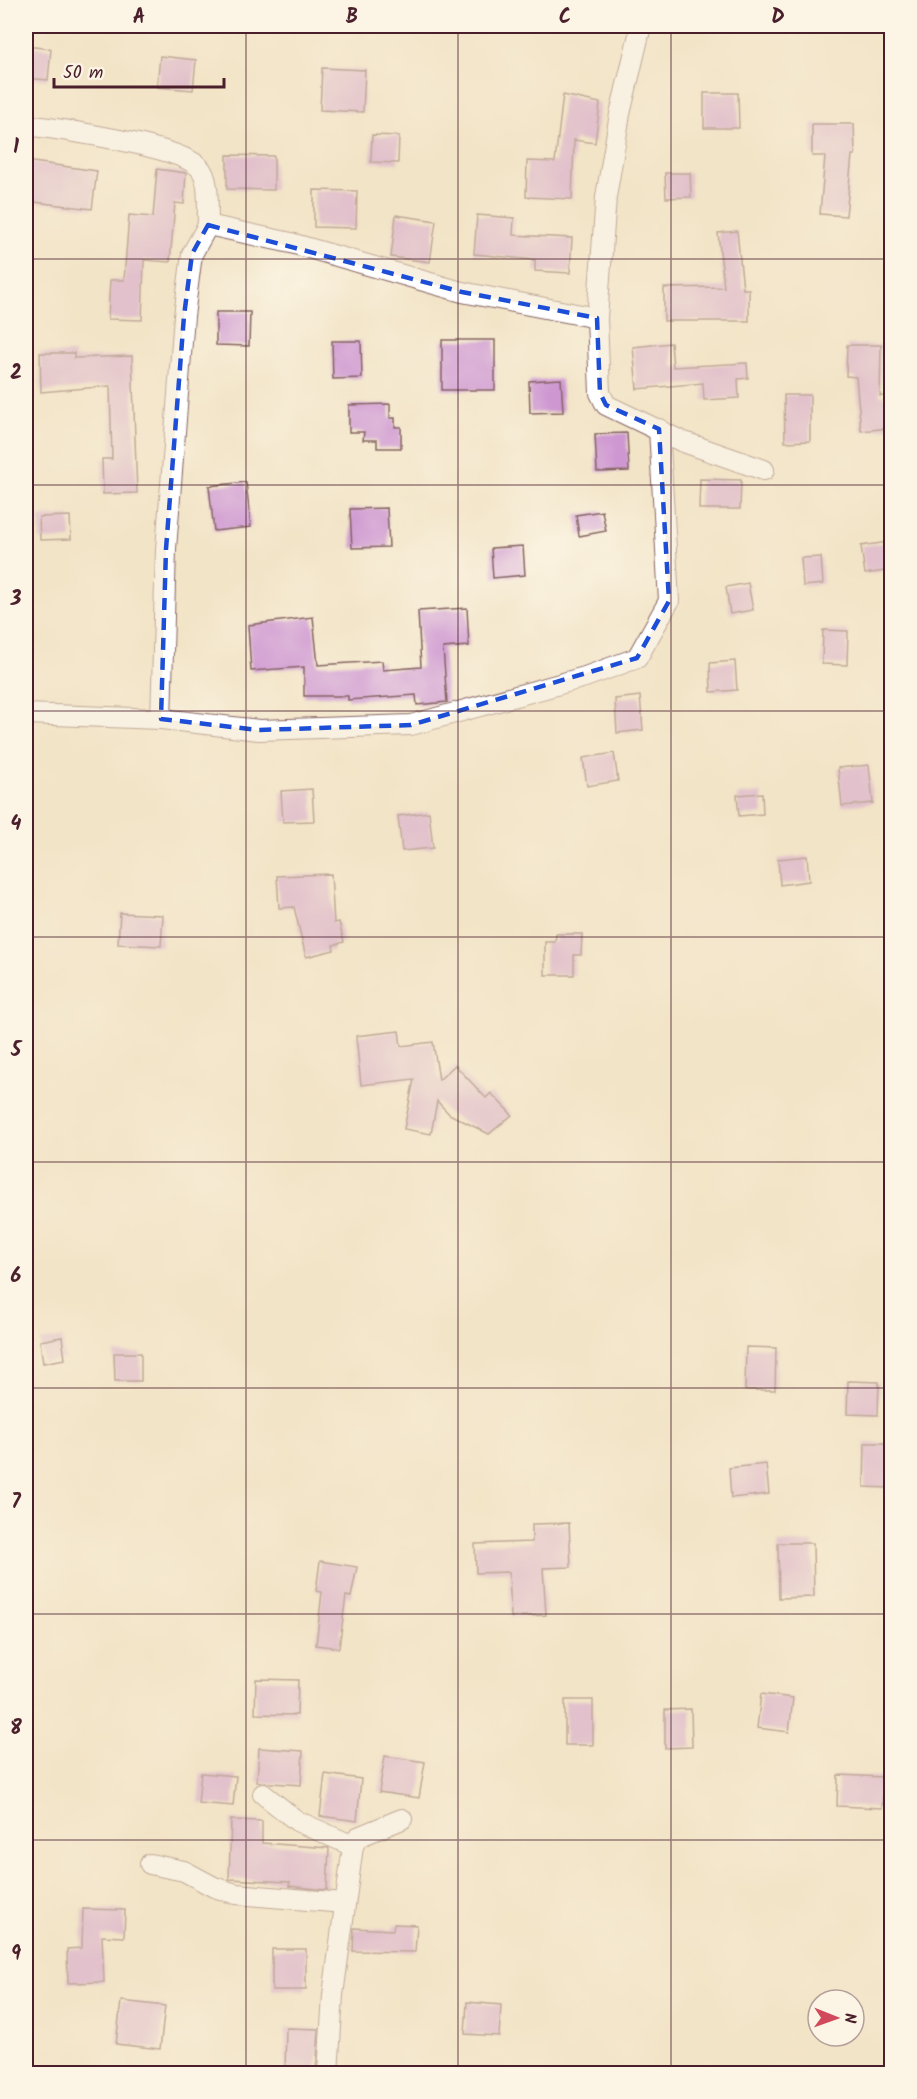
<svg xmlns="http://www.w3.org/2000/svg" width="917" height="2099" viewBox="0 0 917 2099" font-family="Kalam,sans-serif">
	<rect width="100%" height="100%" fill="#fcf5e5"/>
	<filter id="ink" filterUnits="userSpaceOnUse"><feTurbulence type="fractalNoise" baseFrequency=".0167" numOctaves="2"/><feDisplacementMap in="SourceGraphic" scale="12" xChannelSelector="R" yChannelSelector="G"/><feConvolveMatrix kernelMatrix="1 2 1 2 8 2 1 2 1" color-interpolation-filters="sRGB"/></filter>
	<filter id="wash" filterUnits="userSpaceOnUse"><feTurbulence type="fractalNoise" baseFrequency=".008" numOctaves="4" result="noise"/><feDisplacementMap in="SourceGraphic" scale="24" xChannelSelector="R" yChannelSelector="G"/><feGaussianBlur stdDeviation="1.35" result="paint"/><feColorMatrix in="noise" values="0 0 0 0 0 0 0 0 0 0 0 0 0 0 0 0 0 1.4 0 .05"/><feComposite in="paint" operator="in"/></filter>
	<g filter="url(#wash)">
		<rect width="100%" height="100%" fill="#f2e4c7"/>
		<g id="blocks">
			<!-- building -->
			<g fill="#ce97d2">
				<polygon points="26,46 51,49 48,80 26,78"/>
				<polygon points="160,56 196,60 193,90 157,87"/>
				<polygon points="322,68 365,70 363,112 320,110"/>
				<polygon points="704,93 738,93 739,128 704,128"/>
				<polygon points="563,95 600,103 595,143 574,140 572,199 526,197 527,161 555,162"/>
				<polygon points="812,124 854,124 855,155 852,155 846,216 820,214 825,156 812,156"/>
				<polygon points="372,135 399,136 398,163 371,162"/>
				<polygon points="227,155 274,156 274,190 227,189"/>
				<polygon points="26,161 97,171 92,209 26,201"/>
				<polygon points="157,169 186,173 184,204 175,203 170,262 144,260 142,320 108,319 110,280 124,280 129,215 153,217"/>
				<polygon points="665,173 690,173 691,197 666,198"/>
				<polygon points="314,190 357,191 356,228 314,227"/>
				<polygon points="396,215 436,221 430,262 391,257"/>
				<polygon points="477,215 514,218 513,235 572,238 570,273 535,271 535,260 474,254"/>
				<polygon points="737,231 743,289 749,289 749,321 664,321 664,288 724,287 718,233"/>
				<polygon points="216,312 250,312 249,346 216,345"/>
				<rect x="442" y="340" width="53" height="50"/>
				<polygon points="332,341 361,341 362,378 333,379"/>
				<polygon points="671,343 673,367 747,363 748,378 738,379 739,398 704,400 703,383 637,389 633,347"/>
				<polygon points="847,345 881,345 880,396 885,396 889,428 861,431 856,377 846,376"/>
				<polygon points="40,353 74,353 74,358 132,356 137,493 103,494 102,459 112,459 110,386 41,392"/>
				<polygon points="561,379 563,412 530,413 529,381"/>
				<polygon points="784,395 810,395 810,441 785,442"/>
				<polygon points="390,404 390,418 395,418 395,427 401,427 401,448 377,448 377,440 363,440 364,432 349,432 349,405"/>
				<polygon points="627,433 629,471 597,472 595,434"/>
				<polygon points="700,479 741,480 740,509 699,509"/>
				<polygon points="246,482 251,527 214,531 209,486"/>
				<polygon points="387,508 389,547 352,548 350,509"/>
				<polygon points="602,511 606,531 579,536 576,515"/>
				<polygon points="70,516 71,539 40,540 39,517"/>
				<polygon points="888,542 891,570 865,574 861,546"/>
				<polygon points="523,546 525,575 493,578 491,548"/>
				<polygon points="821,557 823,584 803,586 801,558"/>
				<polygon points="748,583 753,610 730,614 726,587"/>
				<polygon points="467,608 469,646 443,648 447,702 417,705 416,695 348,700 348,696 304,696 304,667 251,671 248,625 313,617 318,665 382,661 383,670 421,667 418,611"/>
				<polygon points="823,630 848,631 847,665 822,664"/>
				<polygon points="735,661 737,690 711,692 710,663"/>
				<polygon points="640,696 643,730 617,733 615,699"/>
				<polygon points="614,753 618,781 587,786 583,758"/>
				<polygon points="869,765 873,803 842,806 838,768"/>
				<polygon points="312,789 314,821 283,822 281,791"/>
				<polygon points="762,793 763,814 739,816 737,795"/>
				<polygon points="429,812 433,848 402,851 398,816"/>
				<polygon points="807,856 809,881 780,885 778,859"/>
				<polygon points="331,874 334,923 339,922 344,942 333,945 334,950 306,957 294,907 279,908 277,876"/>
				<polygon points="120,913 163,915 161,946 118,944"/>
				<polygon points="556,934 582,934 581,955 574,955 574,975 545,975 545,942 555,942"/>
				<polygon points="399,1031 401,1046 433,1042 439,1080 455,1065 486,1098 491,1093 512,1115 489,1134 449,1114 437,1101 431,1134 404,1129 414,1079 361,1085 356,1036"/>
				<polygon points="62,1337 65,1359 43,1363 40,1341"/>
				<polygon points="746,1347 776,1348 775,1390 745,1390"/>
				<polygon points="114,1353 141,1353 141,1381 115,1381"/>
				<polygon points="848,1381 879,1382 878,1415 847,1414"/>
				<polygon points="865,1443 891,1443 891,1488 864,1487"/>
				<polygon points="766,1464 769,1494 731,1498 729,1468"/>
				<polygon points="569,1523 571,1567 543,1568 546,1615 511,1617 509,1572 476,1573 475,1544 532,1542 532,1524"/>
				<polygon points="778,1543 813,1543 814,1597 779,1598"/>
				<polygon points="320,1561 357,1567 351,1597 346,1596 339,1648 316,1645 322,1592 316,1591"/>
				<polygon points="256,1679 298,1680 297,1715 255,1714"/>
				<polygon points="761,1694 793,1698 789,1732 757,1728"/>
				<rect x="565" y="1700" width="28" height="45"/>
				<polygon points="691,1709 692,1747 665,1748 665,1710"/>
				<polygon points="259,1748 303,1751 301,1785 257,1782"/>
				<polygon points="385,1756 425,1762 419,1798 379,1792"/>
				<polygon points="201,1773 236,1776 233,1806 198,1803"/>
				<polygon points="325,1774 361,1779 357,1821 320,1816"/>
				<polygon points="838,1775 884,1777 882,1808 837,1806"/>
				<polygon points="231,1820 262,1821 262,1843 329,1848 327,1890 289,1886 290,1882 229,1879"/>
				<polygon points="83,1909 125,1910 124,1937 102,1936 104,1982 68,1983 67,1949 82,1948"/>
				<polygon points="394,1924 417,1925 415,1952 353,1951 354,1928 393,1930"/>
				<rect x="272" y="1949" width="34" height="41"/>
				<polygon points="121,2001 165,2006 160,2049 116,2044"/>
				<polygon points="467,2002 501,2005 499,2036 465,2034"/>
				<polygon points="286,2028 319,2029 316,2073 285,2073"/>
			</g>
		</g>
	</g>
	<g filter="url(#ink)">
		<use href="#blocks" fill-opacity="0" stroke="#856462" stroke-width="1.5"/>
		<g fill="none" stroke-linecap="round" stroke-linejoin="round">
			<!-- minor casing -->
			<g stroke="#856462" stroke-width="22">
				<g id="minor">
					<polyline points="641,26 620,114 606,197 597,318 600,393 606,405 681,441 764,470"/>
					<path d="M26,125C59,129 179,146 199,167C211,179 207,209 208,225L291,243L462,292L597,318"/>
					<polyline points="26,714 161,719 259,730 411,725 585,677 637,658 669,601 659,429"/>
					<polyline points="161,719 166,549 184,316 192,254 208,225"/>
					<polyline points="263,1794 297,1821 353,1846"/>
					<polyline points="150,1864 184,1871 214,1887 236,1894 344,1903"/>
					<polyline points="328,2074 333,1995 353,1846 358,1837 402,1819"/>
				</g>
			</g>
			<!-- minor -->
			<use href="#minor" stroke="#fff" stroke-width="20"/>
		</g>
	</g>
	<!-- marked area -->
	<path d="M0 0H917V2099H0ZM208,225L462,292L597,318L600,393L606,405L659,429L669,601L637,658L411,725L259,730L161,719L166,549L184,316L192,254Z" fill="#f2e4c7" fill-opacity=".55" fill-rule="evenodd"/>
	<path fill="none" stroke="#1d4ed8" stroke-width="4.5" stroke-dasharray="12 8" stroke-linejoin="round" d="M208,225L462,292L597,318L600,393L606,405L659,429L669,601L637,658L411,725L259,730L161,719L166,549L184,316L192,254Z"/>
	<!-- grid -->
	<path fill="none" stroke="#4a1f2b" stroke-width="1.5" stroke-opacity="0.55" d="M246,26V2074M458,26V2074M671,26V2074M26,259H892M26,485H892M26,711H892M26,937H892M26,1162H892M26,1388H892M26,1614H892M26,1840H892"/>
	<!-- margin -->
	<rect width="917" height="2099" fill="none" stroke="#fcf5e5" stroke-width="66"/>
	<!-- north arrow -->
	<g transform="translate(836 2018) rotate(91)"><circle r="28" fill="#fcf5e5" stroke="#b59f9b" stroke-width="1.5"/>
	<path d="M0-4.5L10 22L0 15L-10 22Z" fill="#d1495b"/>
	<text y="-9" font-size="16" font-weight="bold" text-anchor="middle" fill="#4a1f2b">N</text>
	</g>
	<!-- scale -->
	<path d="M54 78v9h170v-9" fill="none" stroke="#4a1f2b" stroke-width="3"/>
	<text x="63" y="78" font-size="18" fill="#4a1f2b" stroke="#fcf5e5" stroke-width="4.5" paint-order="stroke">50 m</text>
	<rect x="33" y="33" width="851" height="2033" fill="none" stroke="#4a1f2b" stroke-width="2"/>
	<g font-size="20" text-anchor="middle" font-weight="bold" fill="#4a1f2b">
		<text x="139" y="23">A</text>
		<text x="352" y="23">B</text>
		<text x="565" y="23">C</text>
		<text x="778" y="23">D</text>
		<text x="16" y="153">1</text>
		<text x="16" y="379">2</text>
		<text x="16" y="605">3</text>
		<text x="16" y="830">4</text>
		<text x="16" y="1056">5</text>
		<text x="16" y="1282">6</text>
		<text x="16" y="1508">7</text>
		<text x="16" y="1734">8</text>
		<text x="16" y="1960">9</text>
	</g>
</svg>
